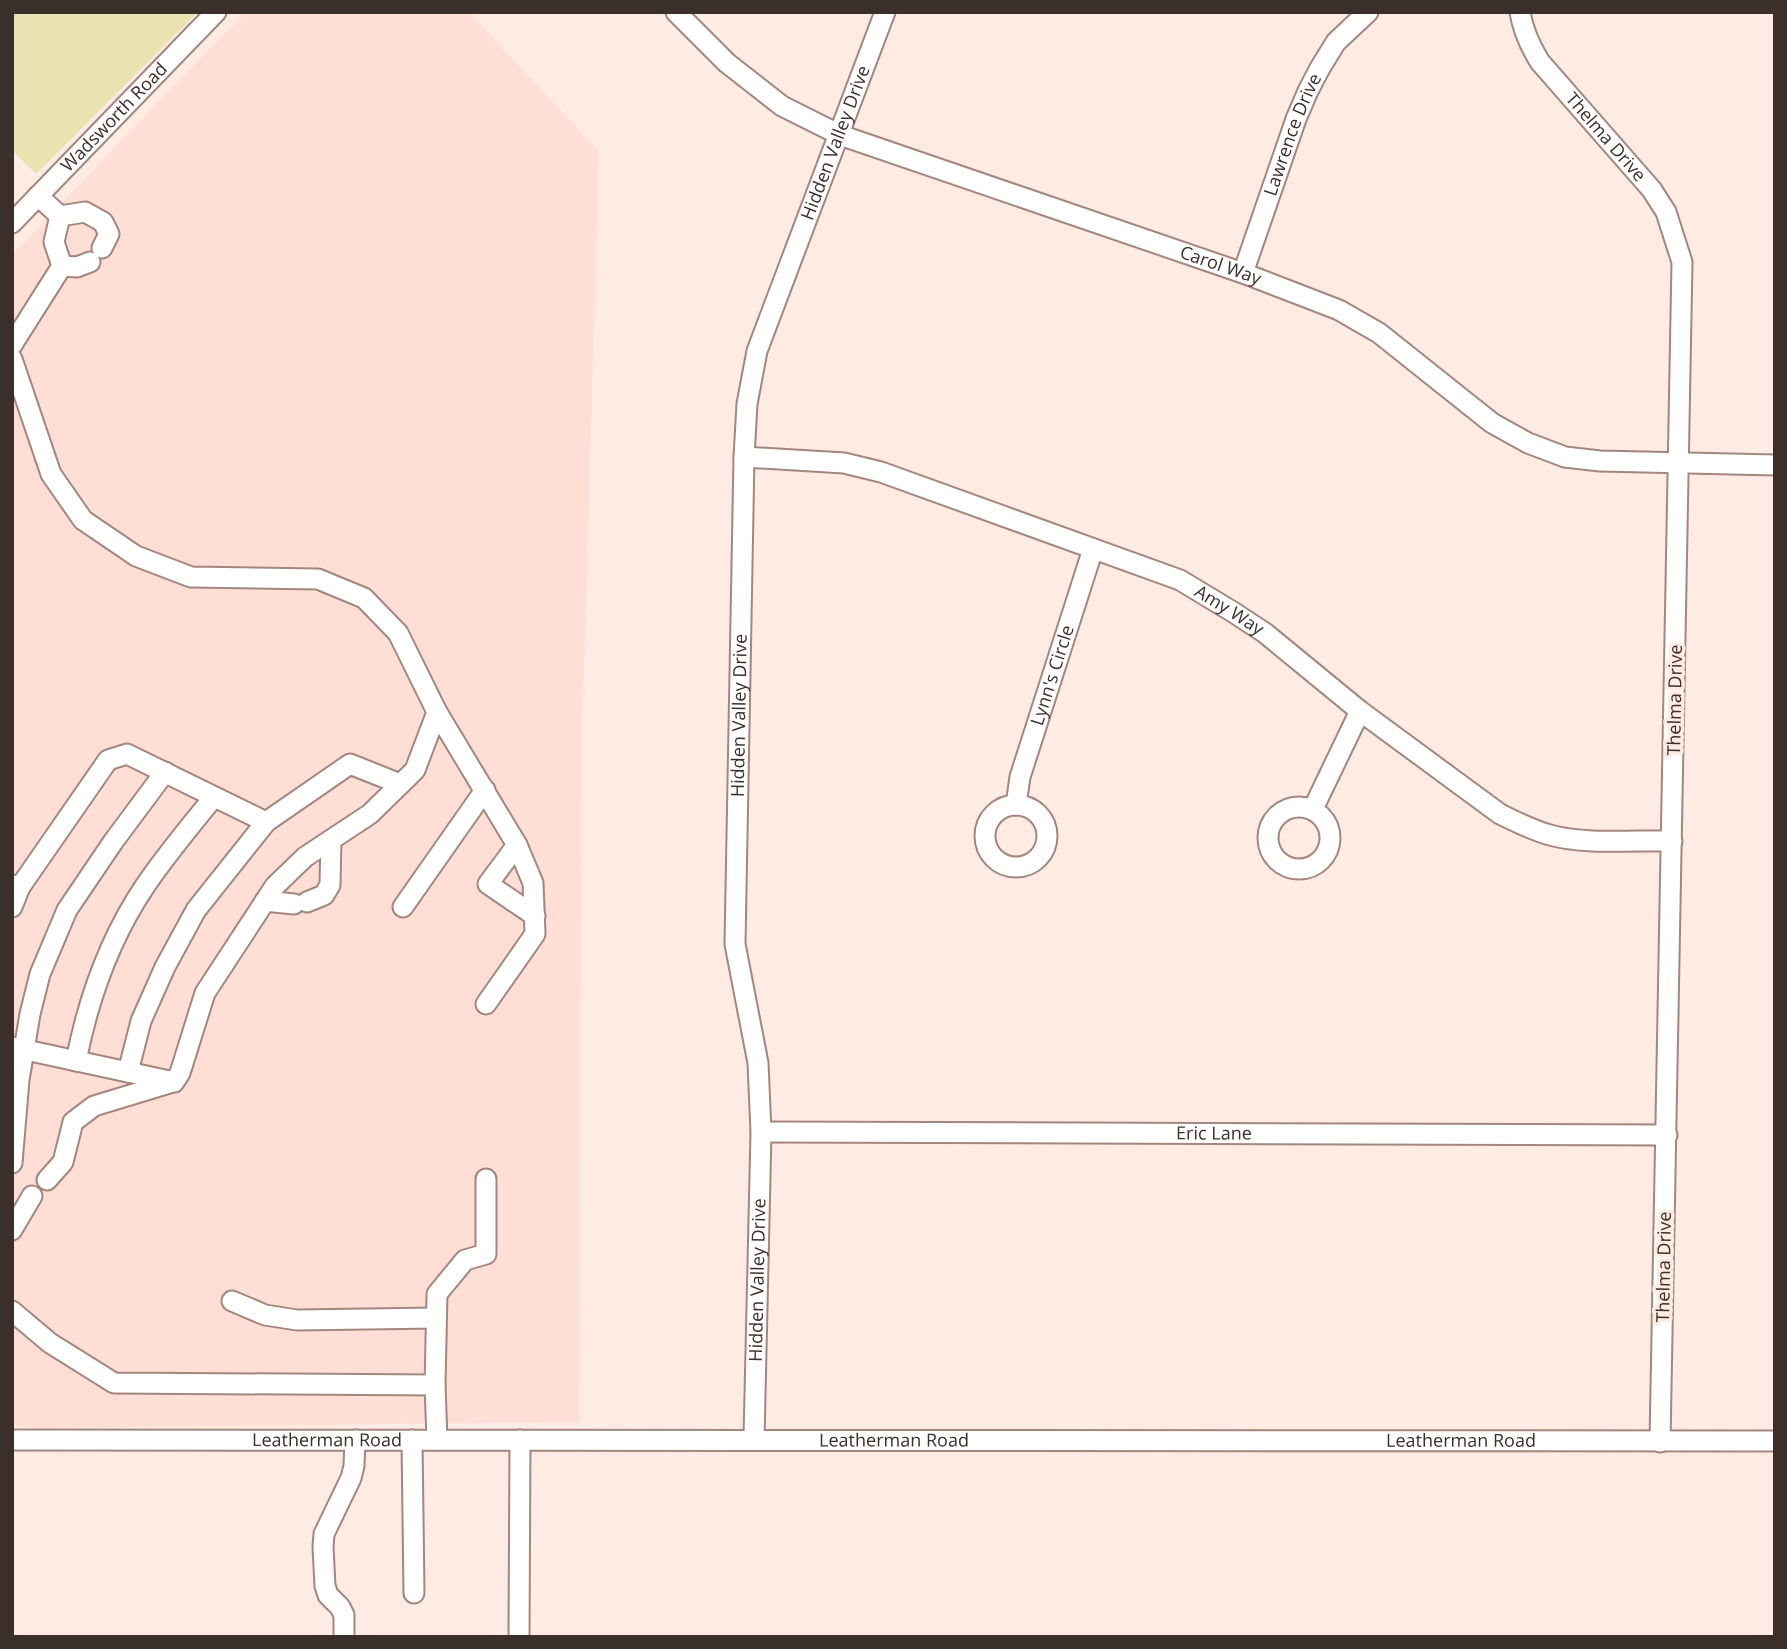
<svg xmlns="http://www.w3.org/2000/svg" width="1787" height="1649" viewBox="0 0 1787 1649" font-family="'Open Sans',sans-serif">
	<rect width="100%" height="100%" fill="#fdebe4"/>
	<!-- built -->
	<polygon fill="#ffdfd5" points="245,12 469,12 599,152 581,763 579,1422 37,1428 12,1425 12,606 15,604 12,602 12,255"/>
	<!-- green -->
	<polygon fill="#eae3b1" points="12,12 198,12 36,174 12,150"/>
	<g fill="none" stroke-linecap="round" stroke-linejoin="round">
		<!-- minor casing -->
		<g stroke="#a3877e" stroke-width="23">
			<g id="minor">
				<path id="s1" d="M676,12L727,63L782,106L840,135L1243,273L1339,310L1379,333L1492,423L1528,443L1565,457L1600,461L1775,465"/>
				<path id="s2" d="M1520,12C1523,31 1530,46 1540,62L1652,190L1666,212L1682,262L1660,1442"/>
				<polyline points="60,216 85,212 103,222 109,234 102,248"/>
				<path id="s3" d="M12,223L216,12"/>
				<polyline points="62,266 77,267 90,262"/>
				<path id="s4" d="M1243,273L1296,119L1308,91L1320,68L1336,42L1368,12"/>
				<polyline points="12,345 62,266 54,242 60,216 38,196"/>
				<polyline points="12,359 51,474 83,520 136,556 191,577 318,579 364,598 398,633 437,712 415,770 370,814 305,857 275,886 205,993 180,1073 174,1082 12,1047"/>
				<path id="s5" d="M744,457L844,463L881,472L1180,580L1233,612L1265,633L1360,711L1500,814C1516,822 1532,830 1550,835C1585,845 1636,840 1672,841"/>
				<polyline points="437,712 517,845 533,883 535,934 486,1004"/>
				<path id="s6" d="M1016,805L1020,777L1093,549"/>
				<circle cx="1016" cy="836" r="31"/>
				<circle cx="1299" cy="838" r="31"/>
				<polyline points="1313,809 1360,711"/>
				<polyline points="517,845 488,884 535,916"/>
				<polyline points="12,885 20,887 108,760 127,754 266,822 350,764 400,784"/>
				<polyline points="265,901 294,904"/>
				<polyline points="307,902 324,895 330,885 331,840"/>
				<polyline points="12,907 20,887"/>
				<polyline points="403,907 485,790"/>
				<path d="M76,1061C88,1000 110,938 145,886C166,855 190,826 214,797"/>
				<polyline points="128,1072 141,1021 165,967 196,910 266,822"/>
				<path id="s7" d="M761,1132L1667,1135"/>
				<polyline points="12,1163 19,1080 30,1014 40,974 67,910 113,842 165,772"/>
				<polyline points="47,1180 63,1162 73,1122 94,1106 173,1082"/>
				<polyline points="12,1230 32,1196"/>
				<polyline points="232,1301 265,1315 297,1320 436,1318"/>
				<polyline points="12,1311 50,1343 114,1383 435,1385 437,1440"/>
				<polyline points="435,1385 437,1294 465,1260 486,1254 486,1179"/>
				<path id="s8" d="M754,1439L761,1132L758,1063L735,944L744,457L747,404L757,351L885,12"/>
				<path id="s9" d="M12,1440L1775,1441"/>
				<polyline points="412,1440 414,1593"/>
				<polyline points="344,1637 344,1615 340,1607 328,1595 325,1586 323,1547 324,1534 351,1478 354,1466 355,1440"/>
				<polyline points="519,1637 520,1440"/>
			</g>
		</g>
		<!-- minor -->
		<use href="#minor" stroke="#fff" stroke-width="19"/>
	</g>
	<g text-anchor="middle" stroke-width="7" stroke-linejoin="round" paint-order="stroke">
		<!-- street labels -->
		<g font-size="18" fill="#3a2f2b" stroke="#fdebe4">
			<text dy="6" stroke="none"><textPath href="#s3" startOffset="147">Wadsworth Road</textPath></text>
			<text dy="6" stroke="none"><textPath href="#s4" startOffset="147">Lawrence Drive</textPath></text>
			<text dy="6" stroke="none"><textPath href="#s2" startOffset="154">Thelma Drive</textPath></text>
			<text dy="6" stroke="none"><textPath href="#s8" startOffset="1314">Hidden Valley Drive</textPath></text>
			<text dy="6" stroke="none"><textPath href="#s1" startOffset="609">Carol Way</textPath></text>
			<text dy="6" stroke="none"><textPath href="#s5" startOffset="514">Amy Way</textPath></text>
			<text dy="6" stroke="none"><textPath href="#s6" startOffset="135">Lynn's Circle</textPath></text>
			<text transform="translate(1675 700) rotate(-89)" y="6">Thelma Drive</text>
			<text dy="6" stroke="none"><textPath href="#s8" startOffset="726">Hidden Valley Drive</textPath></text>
			<text dy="6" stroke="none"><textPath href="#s7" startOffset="453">Eric Lane</textPath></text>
			<text transform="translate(1664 1267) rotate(-89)" y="6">Thelma Drive</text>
			<text dy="6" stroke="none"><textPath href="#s8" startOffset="159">Hidden Valley Drive</textPath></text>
			<text dy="6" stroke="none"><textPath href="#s9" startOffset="315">Leatherman Road</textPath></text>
			<text dy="6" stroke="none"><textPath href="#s9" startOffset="882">Leatherman Road</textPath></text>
			<text dy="6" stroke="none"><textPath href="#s9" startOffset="1449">Leatherman Road</textPath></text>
		</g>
	</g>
	<!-- border -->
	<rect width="1787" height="1649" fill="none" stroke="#3a2f2b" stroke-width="28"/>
</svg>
